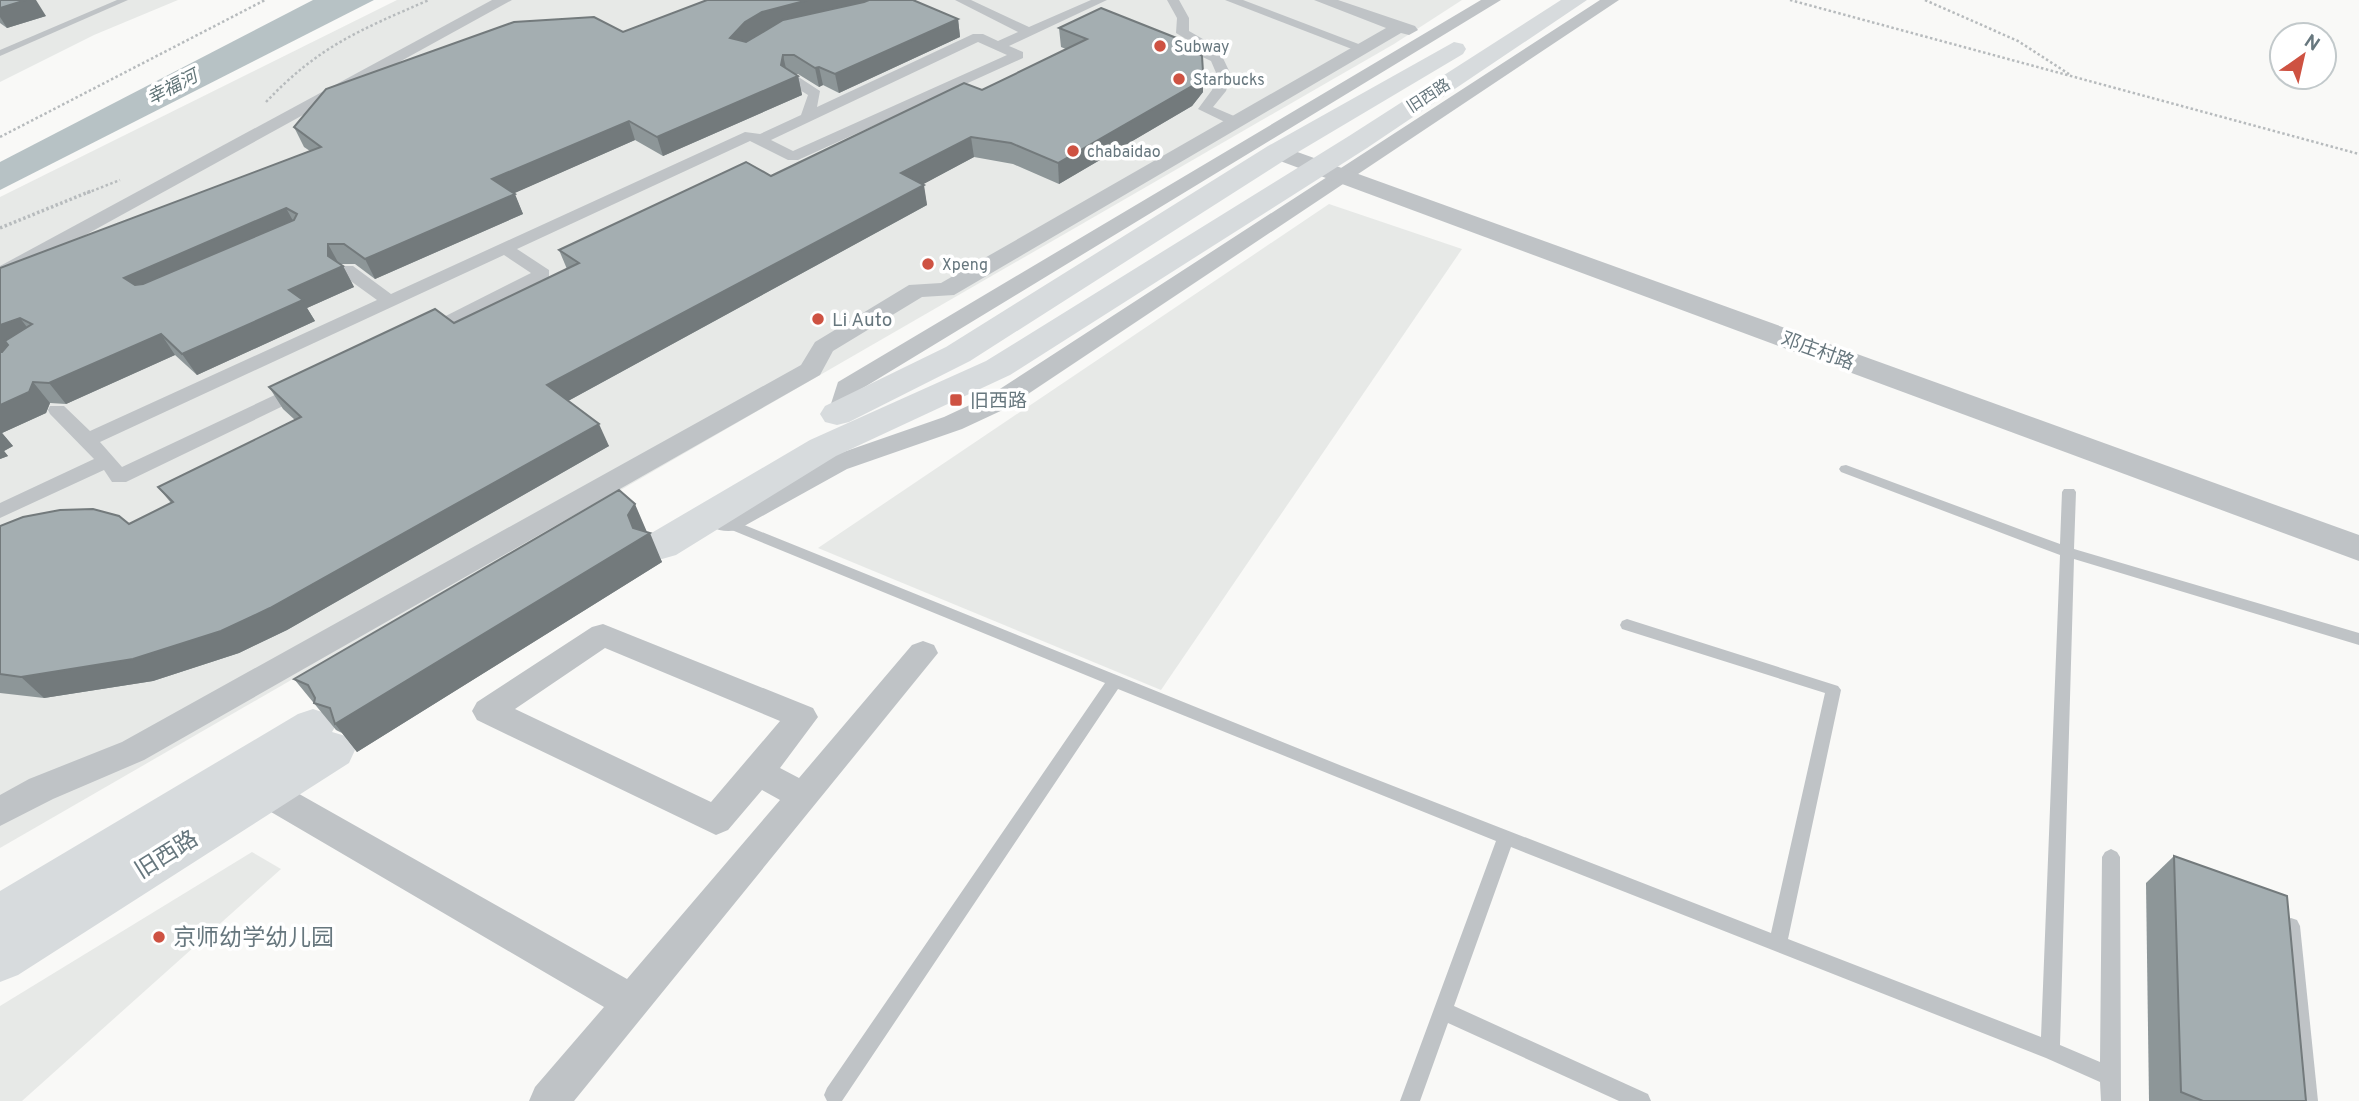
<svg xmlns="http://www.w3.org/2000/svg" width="2359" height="1101" viewBox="0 0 2359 1101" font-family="Overpass,'Noto Sans SC',sans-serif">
	<rect width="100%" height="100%" fill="#f9f9f7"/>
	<!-- built -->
	<g fill="#e7e9e7">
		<polygon points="0,0 178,0 94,35 0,82"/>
		<polygon points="397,0 1462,0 1394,44 0,848 0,197"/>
		<polygon points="1329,204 1462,249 1161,690 818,548"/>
		<polygon points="252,852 281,869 22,1101 0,1101 0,1006"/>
	</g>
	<!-- water -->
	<polygon fill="#b7c2c5" points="313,0 374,0 0,190 0,162"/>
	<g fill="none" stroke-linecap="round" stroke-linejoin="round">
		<!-- path-far1 -->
		<g stroke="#b7bbbd" stroke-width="2.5" stroke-dasharray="2.5 2.5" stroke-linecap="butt">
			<polyline points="1790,0 2359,154"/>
			<polyline points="1925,0 2018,41 2069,74"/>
			<path d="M266,102C319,46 360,30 429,0"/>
			<polyline points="0,137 265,0"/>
			<polyline points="87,193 120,180"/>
		</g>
		<!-- path -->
		<polyline stroke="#b7bbbd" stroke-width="3.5" stroke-dasharray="2.5 2.5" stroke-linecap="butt" points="0,228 91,191"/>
		<!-- service -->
		<g fill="#bfc3c6" fill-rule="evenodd">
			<polygon points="117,0 128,0 0,56 0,50"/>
			<polygon points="1846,465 2060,544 2062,492 2064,489 2074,489 2076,492 2074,549 2359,633 2359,645 2074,559 2060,1045 2100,1062 2102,857 2105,852 2111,849 2117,852 2120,857 2121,1101 2101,1101 2100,1082 2046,1058 1511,847 1454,1006 1648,1094 1651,1101 1619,1101 1448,1023 1420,1101 1400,1101 1496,841 1118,689 842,1101 827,1101 824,1095 827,1088 1105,683 722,526 720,523 727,518 1342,766 1771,933 1825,693 1622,629 1620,625 1622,621 1627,619 1838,686 1841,690 1788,939 2041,1037 2060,555 1841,472 1839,469 1841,466"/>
			<polygon points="2291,918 2297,920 2300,926 2318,1101 2298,1101 2282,926 2285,920"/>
		</g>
		<!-- pedestrian -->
		<g fill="#bfc3c6" fill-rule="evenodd">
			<path d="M955,0H971L1029,27L1091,0H1107L1009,46L1023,52V58L798,160H788L750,141L517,249L549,270V278L431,335L425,336L416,331L531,273L504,255L100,442L122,467L294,386H308L310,390L308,394L126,482H112L104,470L0,518V503L94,459L50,414L48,410L50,406H64L90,431L377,300L341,274V266H353L391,294L745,132L760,134L801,115L808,95L787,82V76H797L820,91L817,107L973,34H983L998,41L1018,32ZM978,42L1007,55L793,151L771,140Z"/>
			<polygon points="1167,0 1179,0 1189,18 1189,31 1208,42 1203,47 1222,56 1231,75 1226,91 1213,107 1241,119 1241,125 1231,125 1198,109 1212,90 1217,75 1211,61 1188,50 1186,47 1191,42 1176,33 1177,18"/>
			<polygon points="1225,0 1243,0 1369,48 1357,51"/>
		</g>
		<!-- minor -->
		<g fill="#bfc3c6" fill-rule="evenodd">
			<polygon points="492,0 512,0 0,282 0,266"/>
			<polygon points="1314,0 1338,0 1415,26 1418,30 1409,35 1401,33 954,295 922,297 833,351 820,375 144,760 53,799 0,826 0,795 29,779 122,742 801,365 815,342 909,285 941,283 1386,28"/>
			<polygon points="1481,0 1501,0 858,391 850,419 832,419 828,413 838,382"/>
			<path d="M1600,0H1619L1007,408L962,429L847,469L737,530C722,534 706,527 698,514L702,507L712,504L728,511L829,457L944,417L989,396Z"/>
			<path d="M603,624L813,708L818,717L780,768L799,778L912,645L923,641L934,645L938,653L574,1101H529L535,1087L604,1007L254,802L249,792L254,782L266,778L278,782L627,979L780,800L762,790L728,830L716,835L477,720L472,711L477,702L592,627ZM605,648L780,721L711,802L515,709Z"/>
		</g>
		<!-- tertiary -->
		<polygon fill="#bfc3c6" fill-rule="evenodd" points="1278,145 2359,535 2359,561 1269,157 1266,152 1269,147"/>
		<!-- secondary -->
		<g fill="#d7dbdd" fill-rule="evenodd">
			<polygon points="1561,0 1587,0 1367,148 1010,375 836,456 676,555 662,559 648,555 643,545 648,535 810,440 986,361 1349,136"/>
			<polygon points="1454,42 1463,44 1466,49 1463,54 1288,158 970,361 849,422 837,425 825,422 820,414 825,406 946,347 1268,146"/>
			<polygon points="313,709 328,714 335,727 332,732 349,737 355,750 349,763 18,975 0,982 0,891 298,714"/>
		</g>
	</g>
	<!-- wall -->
	<g fill="#8d9698">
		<polygon points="0,0 46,16 7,28 0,23"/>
		<polygon points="1101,8 1203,92 1192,106 1059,184 1013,164 974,157 923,184 927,205 568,401 609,446 287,630 239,653 153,681 44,698 0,693 0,526 129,524 171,503 158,487 295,420 283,409 269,387 454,323 567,269 559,250 771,176 982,90 1066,49 1061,47 1059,28"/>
		<polygon points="958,19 960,37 839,93 823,85 819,87 798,74 795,74 798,76 802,95 663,156 635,140 514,193 523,214 375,279 355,264 340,264 343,266 354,287 307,308 315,321 197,375 175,355 66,404 50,403 46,413 2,433 13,446 4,451 8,456 0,459 0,268 310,151 304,147 294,127 623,32"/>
		<polygon points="647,532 662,562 357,752 342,733 336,730 294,679"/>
		<polygon points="2174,856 2306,1101 2149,1101 2146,883"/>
	</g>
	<!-- shaded-wall -->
	<g fill="#737a7c">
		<polygon points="26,0 36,0 46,16 7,28 0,17 0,8"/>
		<polygon points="808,0 875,0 735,56 730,38 745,22 762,12"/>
		<polygon points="958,19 960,37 839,93 835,74"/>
		<polygon points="783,55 787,73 798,76 802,95 663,156 657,137 781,65"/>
		<polygon points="819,67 823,85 819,87 815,68"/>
		<polygon points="1203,72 1203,92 1192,106 1059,184 1058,163"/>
		<polygon points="629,121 635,140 501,199 492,179"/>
		<polygon points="971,137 974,157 905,194 901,173"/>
		<polygon points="924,185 927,205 557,407 547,385"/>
		<polygon points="515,194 523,214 375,279 365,259"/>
		<polygon points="286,208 297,228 139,299 124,278"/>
		<polygon points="328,244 339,264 343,266 354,287 307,308 315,321 197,375 182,354 289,290 328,256"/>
		<polygon points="20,318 36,339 0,353 0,325"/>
		<polygon points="161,334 175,355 66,404 49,383"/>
		<polygon points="33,382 50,403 46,413 2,433 13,446 4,451 8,456 0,459 0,405"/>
		<polygon points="599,424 609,446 287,630 239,653 153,681 44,698 21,677"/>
		<polygon points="635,504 647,532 650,533 662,562 357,752 335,724 628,515"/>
	</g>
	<!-- building -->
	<g fill="#a4aeb1" stroke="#737a7c" stroke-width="2" fill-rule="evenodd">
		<polygon points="0,0 26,0 0,8"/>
		<path d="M707,0H808L762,12L745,22L730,38L746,42L783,20L864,2L869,0H913L958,19L835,74L819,67L815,68L794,55H783L781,65L798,76L657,137L629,121L492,179L515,194L365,259L344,244H328V256L343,266L289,290L303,300L182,354L161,334L49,383L33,382L29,392L0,405V352H2L8,345L5,341L32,324L20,318L0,325V268L321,147L294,127L326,89L514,22L594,17L623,32ZM286,208L297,214L294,220L143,284L135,285L124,278Z"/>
		<polygon points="1101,8 1179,39 1202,56 1203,72 1192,86 1058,163 1011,143 971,137 901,173 924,185 547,385 599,424 270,608 221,631 133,659 21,677 0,674 0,526 23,517 60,510 93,509 119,516 129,524 173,502 158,487 301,417 269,387 435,309 454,323 579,263 559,250 746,162 771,176 964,83 982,90 1087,39 1059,28"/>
		<polygon points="619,490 635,504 628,515 633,528 650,533 335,724 330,708 314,703 315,698 308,685 294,679"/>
		<polygon points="2174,856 2287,896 2306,1101 2203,1101 2181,1092"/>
	</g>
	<!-- markers -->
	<g fill="#ce5242" stroke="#fff" stroke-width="2.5">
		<circle cx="1160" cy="46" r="7"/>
		<circle cx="1179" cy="79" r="7"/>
		<circle cx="1073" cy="151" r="7"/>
		<circle cx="928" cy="264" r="7"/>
		<circle cx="818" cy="319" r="7"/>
		<rect x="949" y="393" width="14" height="14" rx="3.5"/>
		<circle cx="159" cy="937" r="7"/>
	</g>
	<g text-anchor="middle" stroke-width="7" stroke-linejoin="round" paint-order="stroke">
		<!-- far-poi labels -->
		<g font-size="16" fill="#67777e" stroke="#fff" text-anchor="start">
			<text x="1174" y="52">Subway</text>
			<text x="1193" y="85">Starbucks</text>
			<text x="1087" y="157">chabaidao</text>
			<text x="942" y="270">Xpeng</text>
		</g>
		<!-- far-street labels -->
		<g font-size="16" fill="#67777e" stroke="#fff">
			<text transform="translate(1428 95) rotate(-33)" y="6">旧西路</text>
		</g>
		<!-- far-water labels -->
		<g font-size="18" font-style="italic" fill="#627578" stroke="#fff">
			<text transform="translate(172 87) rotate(-27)" y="6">幸福河</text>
		</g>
		<!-- poi labels -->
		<g font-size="19" fill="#67777e" stroke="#fff" text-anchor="start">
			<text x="832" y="326">Li Auto</text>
			<text x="970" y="407">旧西路</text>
		</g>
		<!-- street labels -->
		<g font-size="19" fill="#67777e" stroke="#fff">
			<text transform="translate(1818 350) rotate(20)" y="7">邓庄村路</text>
		</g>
		<!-- near-street labels -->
		<g font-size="23" fill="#67777e" stroke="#fff">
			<text transform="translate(166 854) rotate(-32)" y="8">旧西路</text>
		</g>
		<!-- near-poi labels -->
		<g font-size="23" fill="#67777e" stroke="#fff" text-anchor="start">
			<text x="173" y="945">京师幼学幼儿园</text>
		</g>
	</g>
	<!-- north arrow -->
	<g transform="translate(2303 56) rotate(34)"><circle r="33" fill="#ffffff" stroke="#c2c9cb" stroke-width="2"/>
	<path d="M0-5L12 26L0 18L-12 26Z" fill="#ce5242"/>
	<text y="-10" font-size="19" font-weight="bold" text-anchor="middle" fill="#67777e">N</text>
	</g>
</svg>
